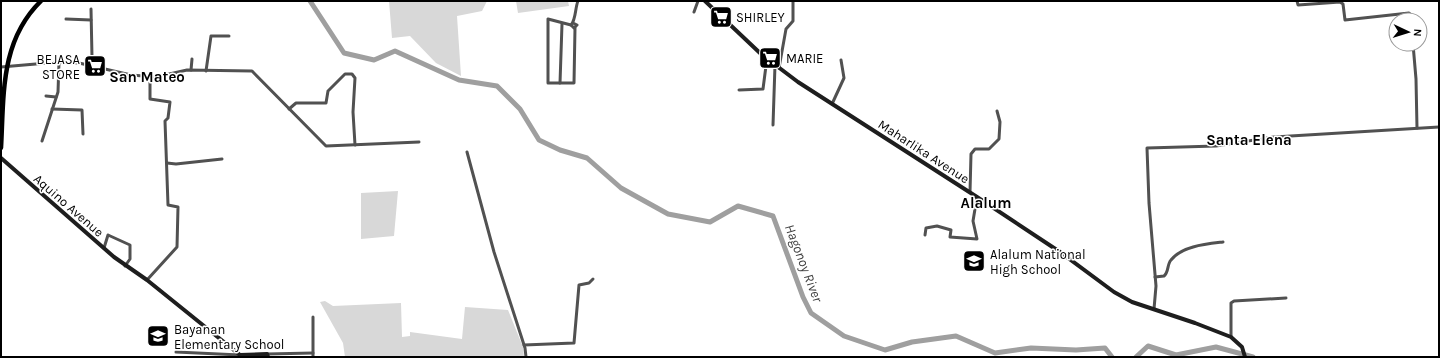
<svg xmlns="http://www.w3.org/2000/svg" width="1440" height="358" viewBox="0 0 1440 358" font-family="Karla,sans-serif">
	<rect width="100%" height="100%" fill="#fff"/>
	<!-- green -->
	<g fill="#d8d8d8">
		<polygon points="389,1 487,1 482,11 457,16 461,76 436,63 410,36 392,38"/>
		<polygon points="516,1 568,1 569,6 518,13"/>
		<polygon points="398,191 394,236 361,239 361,193"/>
		<polygon points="325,301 333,306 401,303 402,337 410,336 410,332 462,339 465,307 508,310 523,347 524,357 345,357 343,343 320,302"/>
	</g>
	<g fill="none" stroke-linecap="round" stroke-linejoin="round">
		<!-- river -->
		<g stroke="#9f9f9f" stroke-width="5">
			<polyline points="310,1 344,53 374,60 395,51 459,80 497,86 520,109 539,140 560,150 587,158 621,188 668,214 710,222 738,206 773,216 803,297 811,313 844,336 885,350 912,342 956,336 995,353 1031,348 1076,350 1105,348 1112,357"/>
			<polyline points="1136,357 1148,346 1176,355 1216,347 1253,357"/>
		</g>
		<!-- street -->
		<g stroke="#515151" stroke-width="3">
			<polyline points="1297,1 1298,5 1340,2 1343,4 1345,20 1409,13 1413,17 1413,20"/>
			<polyline points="694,12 698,1"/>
			<polyline points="66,19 91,20"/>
			<path d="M573,23L577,25L574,28L571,25C576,20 575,8 578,1"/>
			<polyline points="571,25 548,19 548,83 574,83 575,28"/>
			<polyline points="1413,44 1416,79 1417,128"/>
			<polyline points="90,65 92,57 91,9"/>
			<polyline points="1,67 59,62 79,63 131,75 156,77 187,70 252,71 326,146 419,142"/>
			<polyline points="779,68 786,29 793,21 793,1"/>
			<polyline points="191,70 192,59"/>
			<polyline points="206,71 211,36 229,36"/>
			<polyline points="560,83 562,24"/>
			<polyline points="739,90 763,89 767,58"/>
			<polyline points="46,96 56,97"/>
			<polyline points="832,104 844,78 841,60"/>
			<polyline points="52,109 82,110 83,134"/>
			<polyline points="289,109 296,103 326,103 328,91 345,74 352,74 355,78 353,112 355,145"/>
			<polyline points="773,125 775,65"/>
			<polyline points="42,141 58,92 59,62"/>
			<polyline points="467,152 494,252 525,348 526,357"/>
			<polyline points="167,163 176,164 222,159"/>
			<polyline points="970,192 971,154 975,149 989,149 999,139 1000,122 997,111"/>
			<polyline points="925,235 926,228 937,226 951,230 950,237 977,239 973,221 977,197"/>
			<polyline points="104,248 108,235 130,245 130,259 125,266"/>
			<path d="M1155,277L1164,276C1169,272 1167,264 1171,260C1182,246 1206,244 1223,242"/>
			<polyline points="147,280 177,247 178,207 168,205 165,121 168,118 170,102 150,99 150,76"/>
			<polyline points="1154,309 1156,286 1149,203 1147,148 1216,146 1274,137 1439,127"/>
			<polyline points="1231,337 1231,303 1234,301 1286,298"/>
			<polyline points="524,345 574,343 579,285 589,283 593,279"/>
			<polyline points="176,352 240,355"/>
			<polyline points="267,354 313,353"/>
			<polyline points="313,357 313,317"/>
		</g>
		<!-- secondary -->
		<g stroke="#1e1e1e" stroke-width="4">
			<polyline points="705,1 761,54 798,82 977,197 1060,252 1114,292 1132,302 1195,323 1231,337 1242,347 1245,357"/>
			<polyline points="1,158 114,257 147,280 240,355 267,354 268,357"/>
		</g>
		<!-- primary -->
		<path stroke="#000" stroke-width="4.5" d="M1,148C4,94 0,41 41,1"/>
	</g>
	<!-- icons -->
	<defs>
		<g id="supermarket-square" transform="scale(1.15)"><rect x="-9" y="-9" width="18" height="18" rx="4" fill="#000" stroke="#fff"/><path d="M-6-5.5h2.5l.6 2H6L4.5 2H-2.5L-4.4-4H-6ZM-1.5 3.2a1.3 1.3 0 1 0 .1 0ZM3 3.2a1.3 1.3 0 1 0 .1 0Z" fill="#fff"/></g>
		<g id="school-square" transform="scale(1.15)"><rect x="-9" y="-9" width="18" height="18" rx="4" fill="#000" stroke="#fff"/><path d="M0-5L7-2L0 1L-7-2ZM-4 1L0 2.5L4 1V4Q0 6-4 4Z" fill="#fff"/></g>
	</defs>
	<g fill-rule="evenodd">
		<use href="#supermarket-square" x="721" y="17"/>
		<use href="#supermarket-square" x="770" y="58"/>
		<use href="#supermarket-square" x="95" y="66"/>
		<use href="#school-square" x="974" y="261"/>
		<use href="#school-square" x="158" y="336"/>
	</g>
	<g text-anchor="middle" stroke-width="3" stroke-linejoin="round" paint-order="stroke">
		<!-- poi labels -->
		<g font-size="13" fill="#000" stroke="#fff" text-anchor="start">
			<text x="736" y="22">SHIRLEY</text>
			<text x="786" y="63">MARIE</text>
			<text x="80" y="64" text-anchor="end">BEJASA<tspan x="80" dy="15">STORE</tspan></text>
			<text x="990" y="259">Alalum National<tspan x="990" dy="15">High School</tspan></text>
			<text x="174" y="334">Bayanan<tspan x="174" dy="15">Elementary School</tspan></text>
		</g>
		<!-- street labels -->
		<g font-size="13" fill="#000" stroke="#fff">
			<text transform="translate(924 151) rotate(33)" y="5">Maharlika Avenue</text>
			<text transform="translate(69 205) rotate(41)" y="5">Aquino Avenue</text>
		</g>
		<!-- water labels -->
		<g font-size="14" font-style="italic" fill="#404040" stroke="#fff">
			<text transform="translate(804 263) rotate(69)" y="5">Hagonoy River</text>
		</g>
		<!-- quarter labels -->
		<g font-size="15" font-weight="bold" fill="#000" stroke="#fff">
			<text x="147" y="82">San Mateo</text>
			<text x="1249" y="145">Santa Elena</text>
			<text x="986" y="208">Alalum</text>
		</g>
	</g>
	<!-- border -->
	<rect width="1440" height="358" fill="none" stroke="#000000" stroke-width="4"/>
	<!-- north arrow -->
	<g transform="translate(1408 32) rotate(94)"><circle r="19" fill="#ffffff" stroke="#999999"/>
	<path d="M0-3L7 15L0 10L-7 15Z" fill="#000000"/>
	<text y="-6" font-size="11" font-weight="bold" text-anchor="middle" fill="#000000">N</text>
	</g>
</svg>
